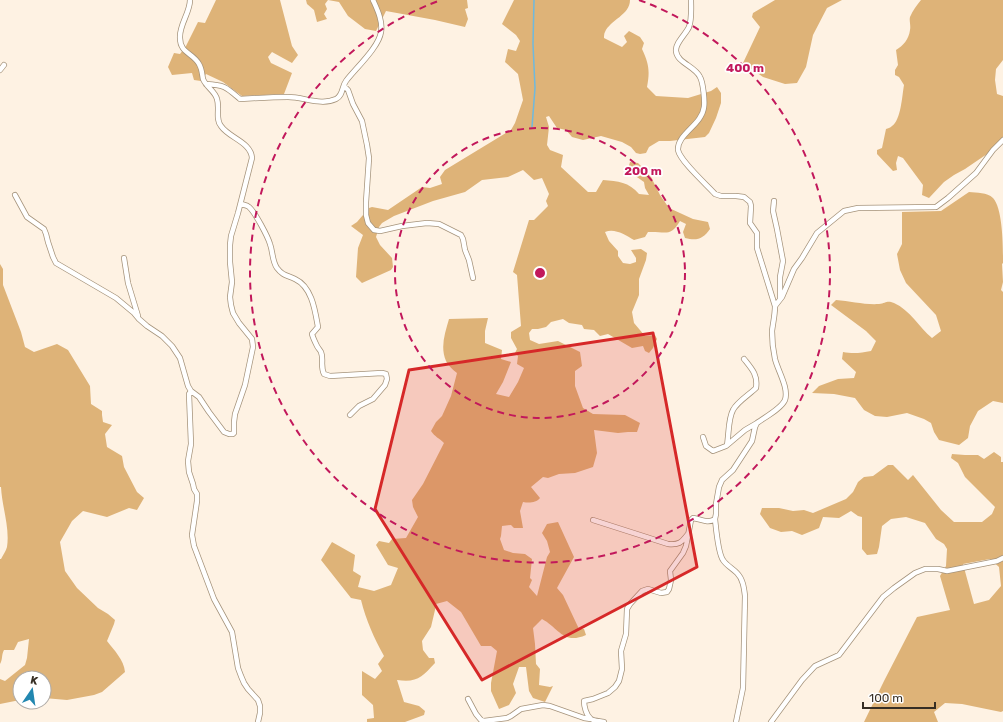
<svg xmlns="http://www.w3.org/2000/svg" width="1003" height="722" font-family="Rubik,sans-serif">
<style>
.forest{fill:#deb378;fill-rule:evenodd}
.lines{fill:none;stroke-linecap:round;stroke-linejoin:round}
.stream{stroke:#6fb9dd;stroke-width:1.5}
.minor-casing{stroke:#a5937b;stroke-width:6}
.minor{stroke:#fff;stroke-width:4.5}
.marked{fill:#d62828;fill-opacity:0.2;stroke:#d62828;stroke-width:3;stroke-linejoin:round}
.ring{fill:none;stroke:#c2185b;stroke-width:2;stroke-dasharray:7 5}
.centre{fill:#c2185b;stroke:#fff;stroke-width:2}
.ring-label{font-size:12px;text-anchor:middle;font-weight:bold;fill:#c2185b;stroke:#fff;stroke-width:3.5;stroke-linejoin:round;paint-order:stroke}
</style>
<rect width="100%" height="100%" fill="#fef2e3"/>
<!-- forest -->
<path class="forest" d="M216 0H280L292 46 298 55 292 63 272 52 268 57 271 63 292 73 284 94 242 96 223 82 206 74 201 81 194 80 192 73 172 75 168 67 174 53 180 54 186 46 198 22 205 23Z
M306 0H467L468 8 465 9 468 19 465 27 435 20 386 11 376 31 365 29 348 16 339 2 328 0 325 4 327 9 324 14 327 19 317 22 314 10 307 4Z
M514 0H630C630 15 610 20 605 32 604 33 604 37 604 38L622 47 627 42 624 36 629 31 640 37 644 43 642 49C649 64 650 71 647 87L656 96 688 98 711 91 717 87 721 93V103L716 118 709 133 705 137 670 141H659L649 147 646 153 640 154 636 153 631 147 622 142 601 136 583 140 572 137 566 130 557 128 549 116 546 117 549 127 547 145 550 150 563 155 561 167 588 192H596L603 180C618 181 629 182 639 194L649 195 645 188 644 182 634 175 628 169 630 162 638 163 642 167 651 177 660 195 669 208 693 219 708 222 710 229C703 239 697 241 685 238L683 232 686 224 680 221C670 238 665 231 648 232L645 237 634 240C625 235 615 228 605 232L609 241 618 251V256L623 263 630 264 636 262V258L631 250 641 249 647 253 646 260 639 279V295L632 312 634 323 645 336 655 335 657 339 653 348 649 353 645 351 643 346 632 348 608 334 600 336 594 330 584 329 582 325 569 323 563 319 551 322 546 327 538 329H532L529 333 530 340 539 344 558 341 580 352 582 366 575 371V386L583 408 593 414 625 415 640 423 637 432H628L618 433 594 430 597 453 593 467 575 473 559 474 548 478 543 477 531 487 540 498C536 503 529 503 523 502L520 511 523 528H514L511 525 502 526 501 536 500 539 504 550 513 553 525 554 532 559 530 578 532 580 529 587 537 596 547 557 550 552 547 541 542 533 547 524 558 522 574 557 557 588 563 595 579 629H584L586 635C563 645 559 628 542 619L533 628 535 644 536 664 540 669 539 685 550 687 553 686 545 702 533 698 529 691 526 667H519L513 684 516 693 509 705 499 709 491 691V683L497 651 491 646H481L461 612 447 601 436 604 435 610 431 627 422 641 423 650 429 658H434L435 663C422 677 417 683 397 680L404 702 419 706 425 711 424 715 405 722H367V719L374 718 373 705 362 695V671L375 679 382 671 378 664 384 656C374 638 366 620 361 600L351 598 321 560 332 542 355 555 353 571 361 576 358 587 374 591 391 585 398 568 388 565 376 545 379 541 389 543 392 539 406 538 418 517 413 507 412 500 423 484 444 443C439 438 435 437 431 431L436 422 442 416 451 396 457 373C453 370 448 365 446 361 440 347 445 333 449 319L488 318 485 331V343L502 350 501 359 511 362 503 382 496 394 509 397 518 382 524 368 517 364 518 356 515 353 517 349 511 338V332L521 326 517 275 513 272 529 220H534L548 206 546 201 549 194 542 178 534 180 523 170 508 177 482 180 465 192 433 201 394 216 382 223 379 227 376 237 380 245 392 258 393 267 391 270 362 283 356 277 358 248 363 235 351 226 357 222 369 208 372 207 388 210 422 187 430 188 442 184 440 177 445 170 511 130 515 123 523 100 518 74 505 62 508 49 516 51 520 41 516 35 502 24Z
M775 0H842L827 8 813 35 806 67 797 83 785 84 763 77 743 63 760 27 752 17 753 13Z
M921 0H1003V60L996 69 995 80 997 94 1003 96V137L987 154 965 169 954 175 944 182 929 198 922 195 923 185 903 158 898 156 896 163 897 170 893 171 877 154V150L882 148 886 129C888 128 890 128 892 126 901 120 902 96 904 85L899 77 895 75V70L898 65 896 50C903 46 909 39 910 30 911 25 909 21 910 17 913 10 917 5 921 0Z
M969 192C977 193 987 192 993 198 1003 209 1003 247 1003 263L1002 264 1003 282 1001 290 1003 292V403L993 401 978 411 970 426 968 438 959 445 939 440 934 432 931 423 924 419 907 413 887 417 875 416 864 410 855 398 834 394 812 393 819 386 838 379 854 378 856 372 842 359 843 352C853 354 861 353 871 351L876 341 866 331 831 305 836 300C850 301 865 305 879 304 886 303 887 300 894 303 910 310 919 327 932 338L941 331 936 315 906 283 900 270 897 254 902 244V212L941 211Z
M0 264 3 269V285L21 332 25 347 34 352 57 344 68 350 90 386 91 404 102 411V415L103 422 112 425 105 434 107 447 122 456 124 467 137 492 144 498 137 510 129 508 107 517 83 511 72 521 60 542 65 571 77 588 98 608 108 614 115 620 114 624 107 641C114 650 124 660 125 672L102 692 94 695 67 700 44 698V678H20V700L0 704V679L5 681 25 665 27 658 29 639 18 642 14 650H4C1 656 3 659 0 664V559H1C3 555 6 551 7 547 10 528 2 507 1 487H0Z
M994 452 1001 457V462H1003V711L1001 712 962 704 945 703 934 712 938 722H864L884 681 917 617 950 610 940 576 946 566 947 549 944 544 936 539 925 523 906 517 891 519 882 526 879 547 877 554 867 555 862 549V517L858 516 851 511 839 518 823 517 819 528 802 535 792 531 781 532 770 528 760 514 762 508H779L793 511 804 510 813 513 846 499 853 492 858 482 864 477 873 476 888 465H893L908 480 913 475 941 510 954 522H982L992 514 995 507 965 477 958 463 951 458 952 454 965 455H978L984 459ZM990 559 999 567 1001 586 989 600 974 604 963 564Z"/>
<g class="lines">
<!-- stream -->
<path class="stream" d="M532 127 535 88 533 44 534 0"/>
<!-- minor casing -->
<g class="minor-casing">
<path id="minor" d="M0 70 4 65
M206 84C225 85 226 87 240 99 256 98 272 97 288 97 304 97 321 106 336 99 343 96 342 86 346 81 356 68 379 47 381 32 383 21 377 9 373 0
M344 86 348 90 353 104 362 121 367 145 369 158 366 202V215L368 223 374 230 380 231 402 226 427 223 439 224 461 235 463 239 465 250 469 260 473 278
M15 195 27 217 44 229 46 234 48 242 53 257 56 263 116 298 134 313 139 319 147 326 162 336 172 346 180 358 188 386 191 391 199 397 209 412 224 432 229 434H233L234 433V422L235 414 245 385 253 347 252 339 239 323 233 313 231 305 230 297 232 282 230 262V245L231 236 238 213 252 158C251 142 229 138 221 126 215 119 220 108 217 99 215 91 206 87 203 79 202 74 202 69 199 64 193 53 180 53 180 38 179 25 190 13 190 0
M774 201 773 211 777 229 783 261 780 277V298
M241 204C244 205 247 205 249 207 255 212 268 237 270 244 273 252 272 261 277 268 283 276 287 275 295 279 312 287 315 310 318 327L312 334C313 338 315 342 317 346 318 348 320 350 321 352 324 359 320 366 324 374L330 376 382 373 386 374 387 379 385 385 373 399 359 406 350 415
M124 258 128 283 138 316
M775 306 782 297 794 269 802 258 817 233 844 211 858 208 936 207 948 198 976 173 993 150 1003 140
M191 391 189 394 191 444 188 461 189 472 193 484 194 489 197 494V501L192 535 194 546 214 599 232 632 238 668 241 676 244 683 248 689 258 700 260 706V713L258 722
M703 437 706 446 713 451 726 446 745 430 757 423
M727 445C729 434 728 419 733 410 737 402 750 394 756 388 758 375 752 369 744 359
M715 519C716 528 718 553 723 560 726 565 732 568 737 573 743 579 744 588 745 596L743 688 736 722
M593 520 668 544C679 545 681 543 688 534
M468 699 476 714 481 720 484 721 507 718 511 716 521 709 543 705 550 706 584 718 591 719
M604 722C600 721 594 721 591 719 586 715 584 706 584 701L593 699 608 693 615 687 619 681 622 669 621 651 626 634 627 609 630 604 642 591 648 589 661 593 667 592 669 589 671 580 670 571 683 553 686 546 691 520 693 518C700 519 708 524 715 519L716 514V504L719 487 722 480 733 470 752 441 755 427 757 423C765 417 781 409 785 400 789 388 778 371 775 359 773 350 772 340 772 331 773 323 775 315 775 306L757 248V233L750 223 751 206 750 202 744 197 736 196H721L715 194C707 185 680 161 678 150 677 134 702 125 704 107 705 101 703 82 700 77 695 66 677 63 676 51 675 43 686 34 689 27 692 19 691 8 691 0
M771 722 802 680 815 666 839 655 883 597 894 588 915 573 925 569H938L947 571 997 561 1003 558"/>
</g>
<!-- minor -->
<use href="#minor" class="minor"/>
</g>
<!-- marked area -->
<path class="marked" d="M653 333 697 567 482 680 375 509 409 370Z"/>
<!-- distance rings -->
<g class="ring">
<circle cx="540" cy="273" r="145"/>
<path d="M639 0A290 290 0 1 1 441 0"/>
</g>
<circle cx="540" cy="273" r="6" class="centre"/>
<g class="ring-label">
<text x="745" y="72">400 m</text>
<text x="643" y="175">200 m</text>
</g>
<!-- north arrow -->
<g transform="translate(32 690) rotate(13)"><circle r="19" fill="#ffffff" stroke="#afaba7"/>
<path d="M0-3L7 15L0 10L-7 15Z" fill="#2287b0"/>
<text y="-6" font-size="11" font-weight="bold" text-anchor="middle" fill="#362e24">K</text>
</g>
<!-- scale -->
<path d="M863 702v6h72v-6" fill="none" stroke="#362e24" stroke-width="2"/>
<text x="869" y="702" font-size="12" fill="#362e24" stroke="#ffffff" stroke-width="3" paint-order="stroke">100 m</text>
</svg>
